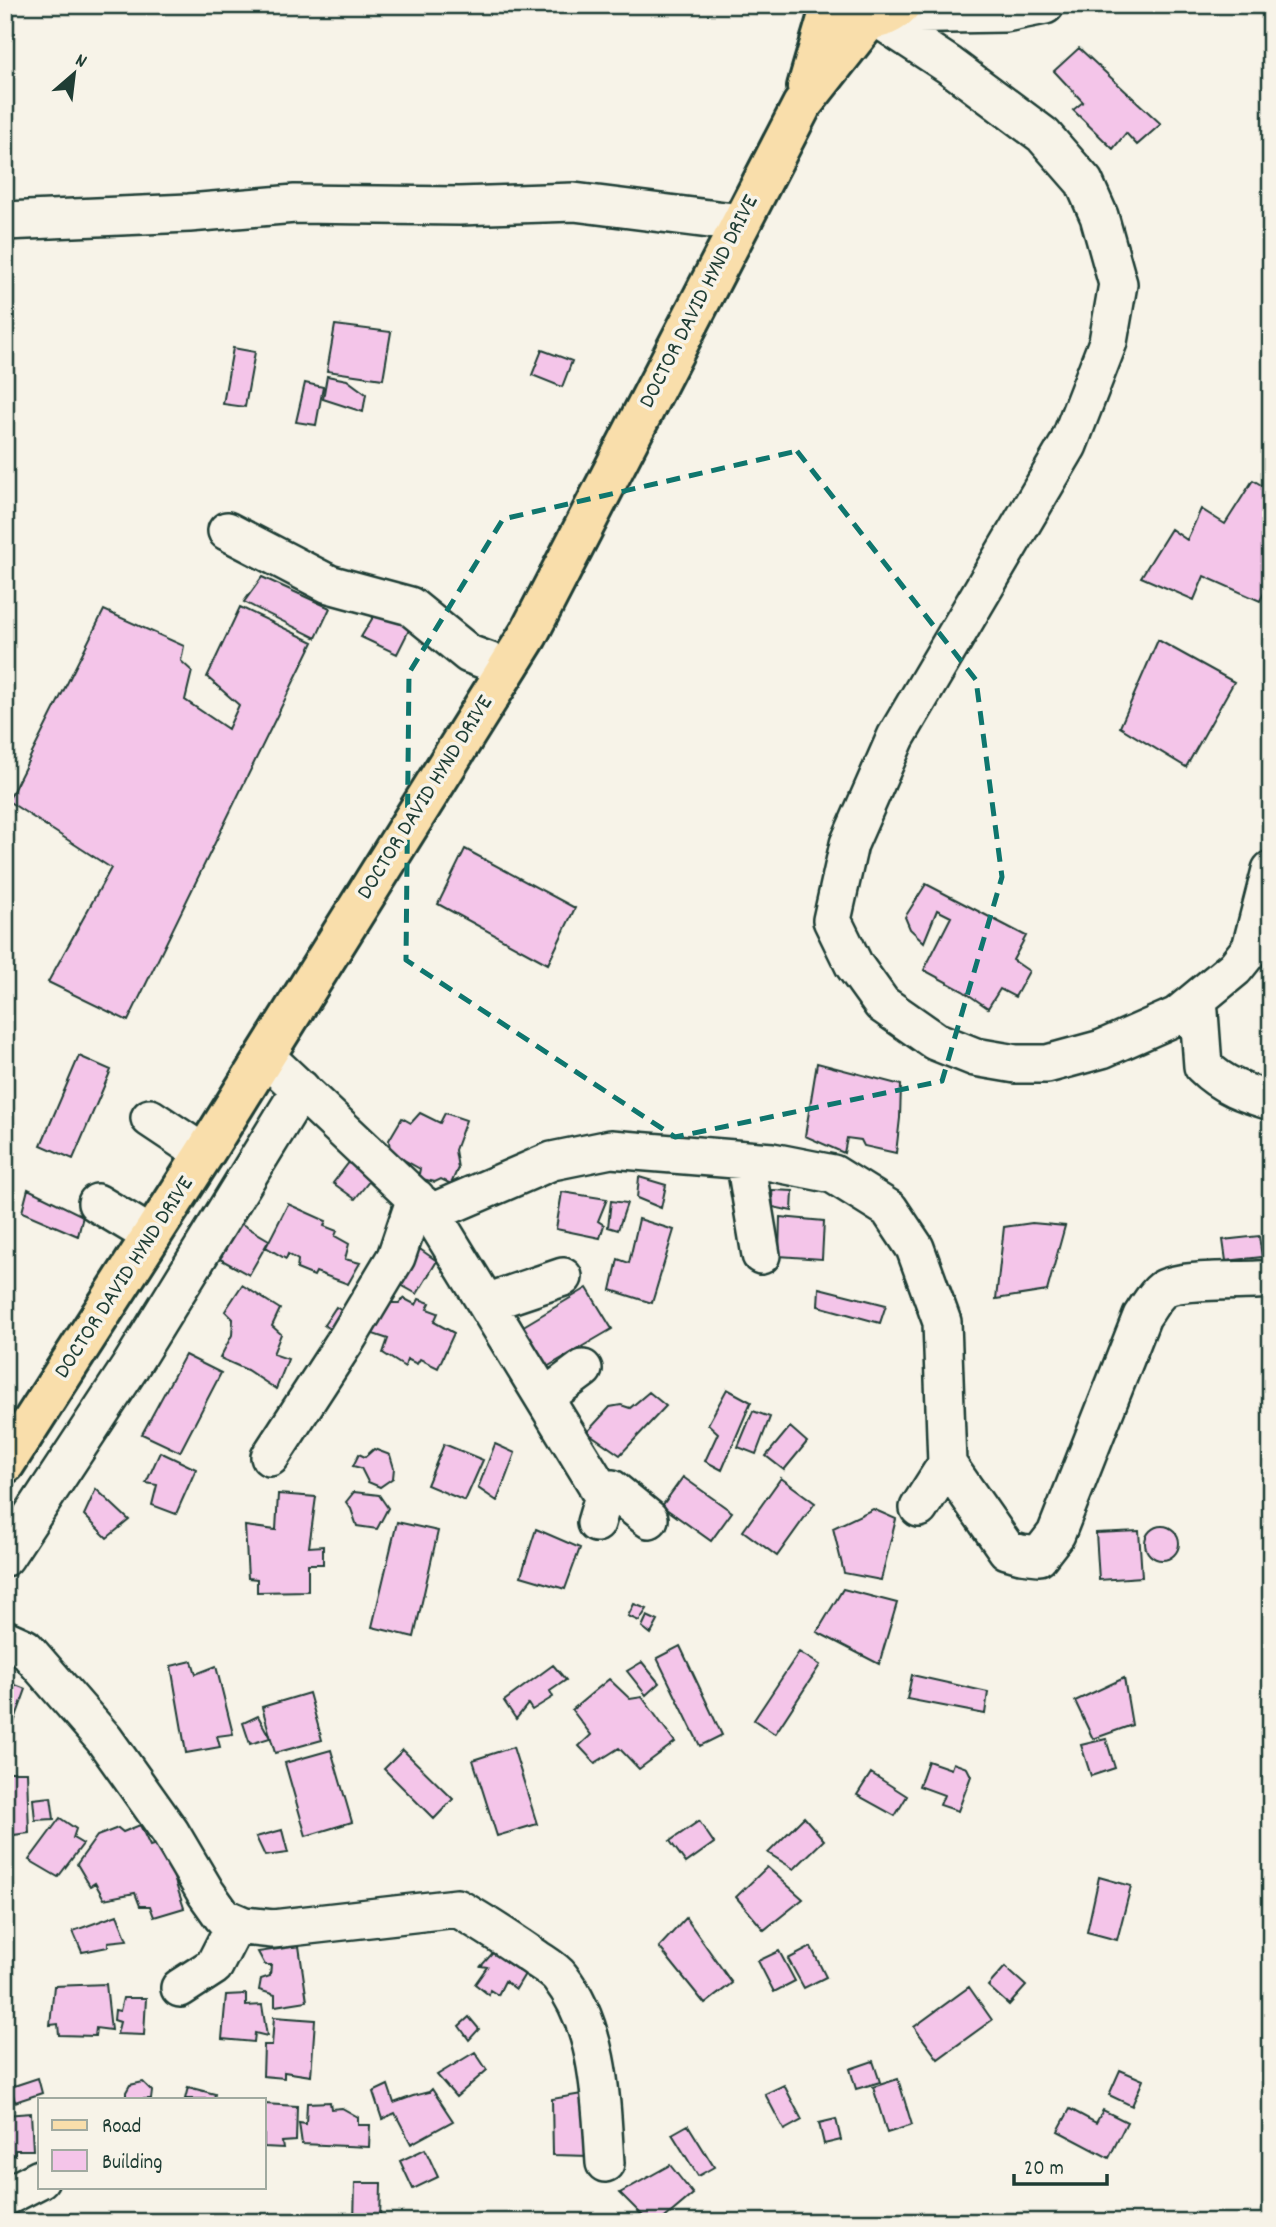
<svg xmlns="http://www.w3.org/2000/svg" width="1276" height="2227" font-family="Dekko,sans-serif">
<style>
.building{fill:#f4c5e9;stroke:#1f3d34;stroke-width:2}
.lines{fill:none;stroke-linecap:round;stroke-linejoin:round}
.minor-casing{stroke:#1f3d34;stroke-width:42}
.major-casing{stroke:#1f3d34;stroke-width:44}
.minor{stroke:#f7f3e8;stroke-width:37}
.major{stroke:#f9deab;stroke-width:38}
.marked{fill:none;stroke:#0f766e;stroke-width:5;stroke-dasharray:14 9;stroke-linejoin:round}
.labels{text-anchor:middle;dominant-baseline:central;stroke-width:7;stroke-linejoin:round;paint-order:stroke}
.street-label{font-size:23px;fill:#1f3d34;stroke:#f7f3e8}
</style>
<rect width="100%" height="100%" fill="#f7f3e8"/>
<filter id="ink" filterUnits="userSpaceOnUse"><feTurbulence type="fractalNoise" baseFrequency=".0143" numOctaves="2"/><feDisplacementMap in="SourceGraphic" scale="14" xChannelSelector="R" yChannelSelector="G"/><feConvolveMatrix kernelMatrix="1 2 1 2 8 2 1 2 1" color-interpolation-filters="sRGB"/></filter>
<g filter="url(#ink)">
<!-- building -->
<path class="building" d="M1079 48 1161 124 1137 145 1126 133 1113 149 1073 110 1083 102 1054 71Z
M335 325 391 332 383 379 327 371Z
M233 348 255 352 245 407 223 404Z
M542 350 572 361 562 387 532 375Z
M327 376 347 380 366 394 363 412 323 399Z
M305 383 323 387 316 425 296 422Z
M1253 480 1271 491V579L1260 601 1204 576 1194 600 1141 577 1171 529 1187 540 1201 509 1225 524Z
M262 577 330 608 316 638 244 602Z
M240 607 313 642 128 1021 48 982 111 868 8 801 104 610 184 646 181 661 192 671 185 700 228 729 239 705 207 677Z
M378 609 412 624 397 654 361 637Z
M1158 640 1234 682 1186 767 1120 727Z
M465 849 575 908 548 964 438 904Z
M926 884 1026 936 1013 960 1029 971 1015 997 1000 989 988 1008 963 991 924 970 951 917 937 910 924 942 910 929 905 917Z
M79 1056 111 1070 73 1159 41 1145Z
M817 1063 901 1085 900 1118 896 1153 864 1146 861 1140 847 1138 844 1153 805 1136Z
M420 1113 440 1123 445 1113 466 1120 455 1150 458 1168 451 1184 441 1179 435 1182 418 1178 420 1169 390 1152 389 1140 402 1118 411 1123Z
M350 1161 374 1175 355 1199 333 1183Z
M639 1177 666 1185 661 1208 637 1198Z
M28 1189 83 1216 78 1236 22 1212Z
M772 1190 793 1191 792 1211 773 1207Z
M562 1192 607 1199 598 1221 604 1225 600 1238 556 1229Z
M611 1201 627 1203 618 1230 608 1227Z
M288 1204 326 1221 324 1226 337 1231 335 1236 349 1244 345 1259 360 1263 348 1284 316 1272 314 1276 297 1269 298 1260 288 1254 286 1259 266 1247Z
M780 1217 824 1221 822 1259 779 1256Z
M639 1219 674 1230 652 1303 611 1290 618 1259 629 1263Z
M240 1223 269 1240 249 1275 220 1259Z
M1032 1223 1065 1226 1047 1291 996 1299 1004 1227Z
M1259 1236 1262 1257 1226 1261 1223 1240Z
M414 1245 437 1261 417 1294 394 1281Z
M242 1285 280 1309 272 1326 281 1334 273 1354 288 1359 276 1389 247 1370 220 1358 232 1335 233 1319 225 1311Z
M587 1288 612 1329 540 1371 515 1331Z
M819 1288 886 1305 880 1323 818 1306Z
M403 1298 416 1305 419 1299 430 1303 427 1309 438 1313 434 1322 454 1333 438 1368 420 1359 417 1364 407 1359 405 1367 383 1353 388 1339 373 1334 388 1303H399Z
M336 1307 348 1315 337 1335 324 1325Z
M185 1355 221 1373 180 1452 142 1434Z
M727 1389 751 1402 722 1470 705 1461 718 1433 708 1424Z
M649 1392 666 1406 620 1455 587 1432 610 1407 621 1405 630 1408Z
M753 1411 770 1417 756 1454 738 1447Z
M790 1427 807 1442 784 1470 766 1456Z
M444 1444 483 1460 465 1501 427 1485Z
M495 1444 515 1453 497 1501 478 1488Z
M374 1449 390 1455 394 1468 393 1478 380 1487 368 1482 361 1468 353 1466 359 1454 365 1457Z
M160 1452 196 1469 176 1514 152 1505 157 1485 146 1483Z
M683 1477 732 1512 711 1541 662 1506Z
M781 1478 815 1503 777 1556 743 1531Z
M96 1489 129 1520 107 1538 84 1515Z
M354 1492 379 1495 388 1508 377 1529 357 1526 351 1509 346 1502Z
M278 1494 316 1497 309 1547 323 1546V1564H308V1591L257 1592V1579L248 1578 245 1526 276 1530Z
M873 1509 896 1519 881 1580 844 1573 833 1528Z
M397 1522 438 1531 414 1637 372 1627Z
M1145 1543a17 17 0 1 1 34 0a17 17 0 1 1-34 0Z
M536 1529 580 1548 565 1589 521 1576Z
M1139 1531 1142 1577 1099 1580 1096 1533Z
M843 1589 897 1603 879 1664 817 1632Z
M634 1604 647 1609 639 1621 628 1616Z
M647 1616 658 1621 651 1634 642 1627Z
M680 1646 722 1735 700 1746 657 1658Z
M799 1652 820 1665 775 1734 754 1720Z
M192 1661 196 1674 216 1666 233 1734 217 1736 220 1747 186 1753 171 1666Z
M642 1662 659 1683 646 1695 627 1671Z
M553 1665 566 1680 550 1691 553 1697 532 1710 528 1704 516 1719 504 1701Z
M912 1675 988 1692 985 1714 907 1699Z
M1124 1678 1132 1725 1093 1739 1075 1701Z
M609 1679 630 1699 642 1697 675 1742 639 1769 619 1748 595 1763 579 1746 591 1735 572 1710Z
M5 1681 26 1689 12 1728 5 1726Z
M309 1693 322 1740 275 1753 262 1707Z
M258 1716 270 1738 250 1744 243 1723Z
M1106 1739 1115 1768 1091 1776 1081 1745Z
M513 1747 537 1824 497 1836 473 1760Z
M331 1750 352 1822 306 1836 285 1763Z
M403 1750 453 1799 434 1819 384 1769Z
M928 1761 951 1769 953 1763 967 1768 971 1776 958 1811 940 1805 944 1795 919 1786Z
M5 1762H9L8 1772H27L29 1833 5 1836Z
M871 1773 907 1796 895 1816 857 1795Z
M51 1797 54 1819 35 1820 33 1799Z
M804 1817 824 1840 794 1869 768 1853Z
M60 1818 76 1829 73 1838 83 1844 58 1877 29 1860Z
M699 1821 714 1843 686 1863 670 1841Z
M140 1825 150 1846 162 1842 184 1908 154 1917 150 1906H140L135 1893 104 1899 95 1883 90 1886 77 1864 97 1836 118 1828 123 1832Z
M282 1830 288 1853 265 1856 256 1837Z
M767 1867 803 1899 764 1930 736 1897Z
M1099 1877 1131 1886 1117 1940 1087 1932Z
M117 1915 127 1940 108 1942V1947L82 1952 73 1931Z
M686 1918 732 1983 705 2004 659 1947Z
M299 1946 307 2001 275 2006V1995L259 1990 261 1979 270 1976 271 1965H265L258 1952Z
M499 1946 528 1969 516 1989 505 1981 498 1995 490 1990 489 1995 475 1984 487 1967 481 1966Z
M811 1947 826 1977 804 1988 788 1959Z
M779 1951 795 1981 774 1992 758 1961Z
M1005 1967 1026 1986 1009 2005 988 1986Z
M106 1984 111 2030 96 2028 95 2036 59 2035 58 2024 50 2025 54 1986Z
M969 1987 992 2020 938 2059 914 2027Z
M246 1994V2006L262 2005 267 2036 255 2033 254 2042 222 2039 226 1995Z
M123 1998H146L144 2035 117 2034 120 2022 114 2020 115 2010 120 2011Z
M274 2017 315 2020 311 2076 284 2072V2078L263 2076 264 2045H272Z
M469 2017 479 2029 469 2040 459 2026Z
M475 2052 487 2070 456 2097 437 2075Z
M873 2061 880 2082 856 2089 850 2069Z
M1120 2070 1143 2080 1132 2106 1109 2095Z
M38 2078 42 2093 15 2102 11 2087Z
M898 2079 912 2125 887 2133 873 2087Z
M143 2082 152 2091 151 2099H126V2092L130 2085Z
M388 2085 394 2103 413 2096 429 2092 432 2089 453 2121 411 2144 395 2113 382 2119 373 2092Z
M784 2085 802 2120 784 2130 765 2094Z
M188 2087 215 2094 214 2099H185Z
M588 2093 590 2156 553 2155 552 2099Z
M330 2102 331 2109 342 2108 358 2117V2125H370L369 2147 302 2144 299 2123 306 2124 307 2103Z
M264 2104 297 2106 296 2141 282 2142 283 2148 264 2147Z
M1070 2109 1096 2123 1103 2110 1127 2122 1109 2158 1058 2131Z
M31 2113 33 2150H15V2155L6 2157 9 2164 5 2165V2115Z
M836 2119 841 2140 824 2144 819 2123Z
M688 2125 714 2167 698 2176 672 2134Z
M425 2149 438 2177 413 2189 400 2161Z
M670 2165 693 2194 660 2222H649L620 2193Z
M355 2183H381L380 2222H354Z"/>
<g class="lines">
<!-- minor casing -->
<g class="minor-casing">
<path id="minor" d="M889 15 1005 13 1045 5
M879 19 949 65 1043 135 1084 182 1099 216 1118 284 1108 342 1068 445 896 737 849 844 832 920 854 965 882 1004 935 1041 975 1057 1016 1064H1047L1102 1049 1177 1016 1235 968 1251 948 1271 870
M5 221 189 213 295 204 459 206 574 202 741 223
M227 531 329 584 410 606 469 654 507 668
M1198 999 1203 1066C1223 1086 1245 1093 1271 1101
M265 1056 431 1213 604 1496 596 1523
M150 1118 204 1154
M745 1160 761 1255
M97 1203 152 1236
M431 1213 552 1161 611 1149 772 1162 833 1174 889 1209 915 1248 942 1322 947 1464 919 1508
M486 1303 563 1277
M544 1398 583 1369
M270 1457 348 1337 396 1257 416 1198
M947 1464 1007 1550 1021 1554 1039 1556 1056 1534 1142 1316C1148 1308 1154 1296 1162 1290 1177 1278 1248 1282 1271 1279
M598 1488 612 1489 649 1519
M5 1557 130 1367 301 1089
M5 1639 25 1648 104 1739 170 1832 206 1893 223 1917 244 1926 273 1929 457 1908C484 1923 509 1940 534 1957 542 1963 554 1969 560 1977 600 2028 601 2101 605 2163
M180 1988 214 1966 236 1923
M5 2197 40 2179"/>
</g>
<!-- major casing -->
<g class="major-casing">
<path id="major" d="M846 13C865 24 886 21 901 5
M807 87 831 5
M5 1464 204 1154 528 635 802 105 869 20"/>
</g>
<!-- minor -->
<use href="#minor" class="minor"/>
<!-- major -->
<use href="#major" class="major"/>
</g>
</g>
<!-- marked area -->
<path class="marked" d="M797 451 976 680 1002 877 942 1081 675 1137 406 960 409 673 503 519Z"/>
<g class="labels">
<!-- street labels -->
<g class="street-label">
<text transform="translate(700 302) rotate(-63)">DOCTOR DAVID HYND DRIVE</text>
<text transform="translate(426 798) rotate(-58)">DOCTOR DAVID HYND DRIVE</text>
<text transform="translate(125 1278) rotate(-57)">DOCTOR DAVID HYND DRIVE</text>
</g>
</g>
<!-- margin -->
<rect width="1276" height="2227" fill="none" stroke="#f7f3e8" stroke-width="28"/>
<rect x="14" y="14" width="1248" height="2199" fill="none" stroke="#1f3d34" stroke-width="2.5" filter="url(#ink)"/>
<!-- legend -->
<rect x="38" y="2098" width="228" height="91" fill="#f7f3e8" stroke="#a1aaa0" stroke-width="2"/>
<rect x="52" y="2120" width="35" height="10" fill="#f9deab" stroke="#a1aaa0" stroke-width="2"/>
<text x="102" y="2132" font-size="21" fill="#1f3d34">Road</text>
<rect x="52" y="2150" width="35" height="21" fill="#f4c5e9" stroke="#a1aaa0" stroke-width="2"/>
<text x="102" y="2168" font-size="21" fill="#1f3d34">Building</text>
<!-- north arrow -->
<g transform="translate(74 74) rotate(28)" stroke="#f7f3e8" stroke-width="5" paint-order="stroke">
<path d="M0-5L12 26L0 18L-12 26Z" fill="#1f3d34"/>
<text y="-10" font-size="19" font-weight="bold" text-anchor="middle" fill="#1f3d34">N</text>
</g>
<!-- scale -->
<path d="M1014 2174v10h93v-10" fill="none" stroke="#1f3d34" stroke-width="3.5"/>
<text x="1024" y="2174" font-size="21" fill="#1f3d34" stroke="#f7f3e8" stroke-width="5" paint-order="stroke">20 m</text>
</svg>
